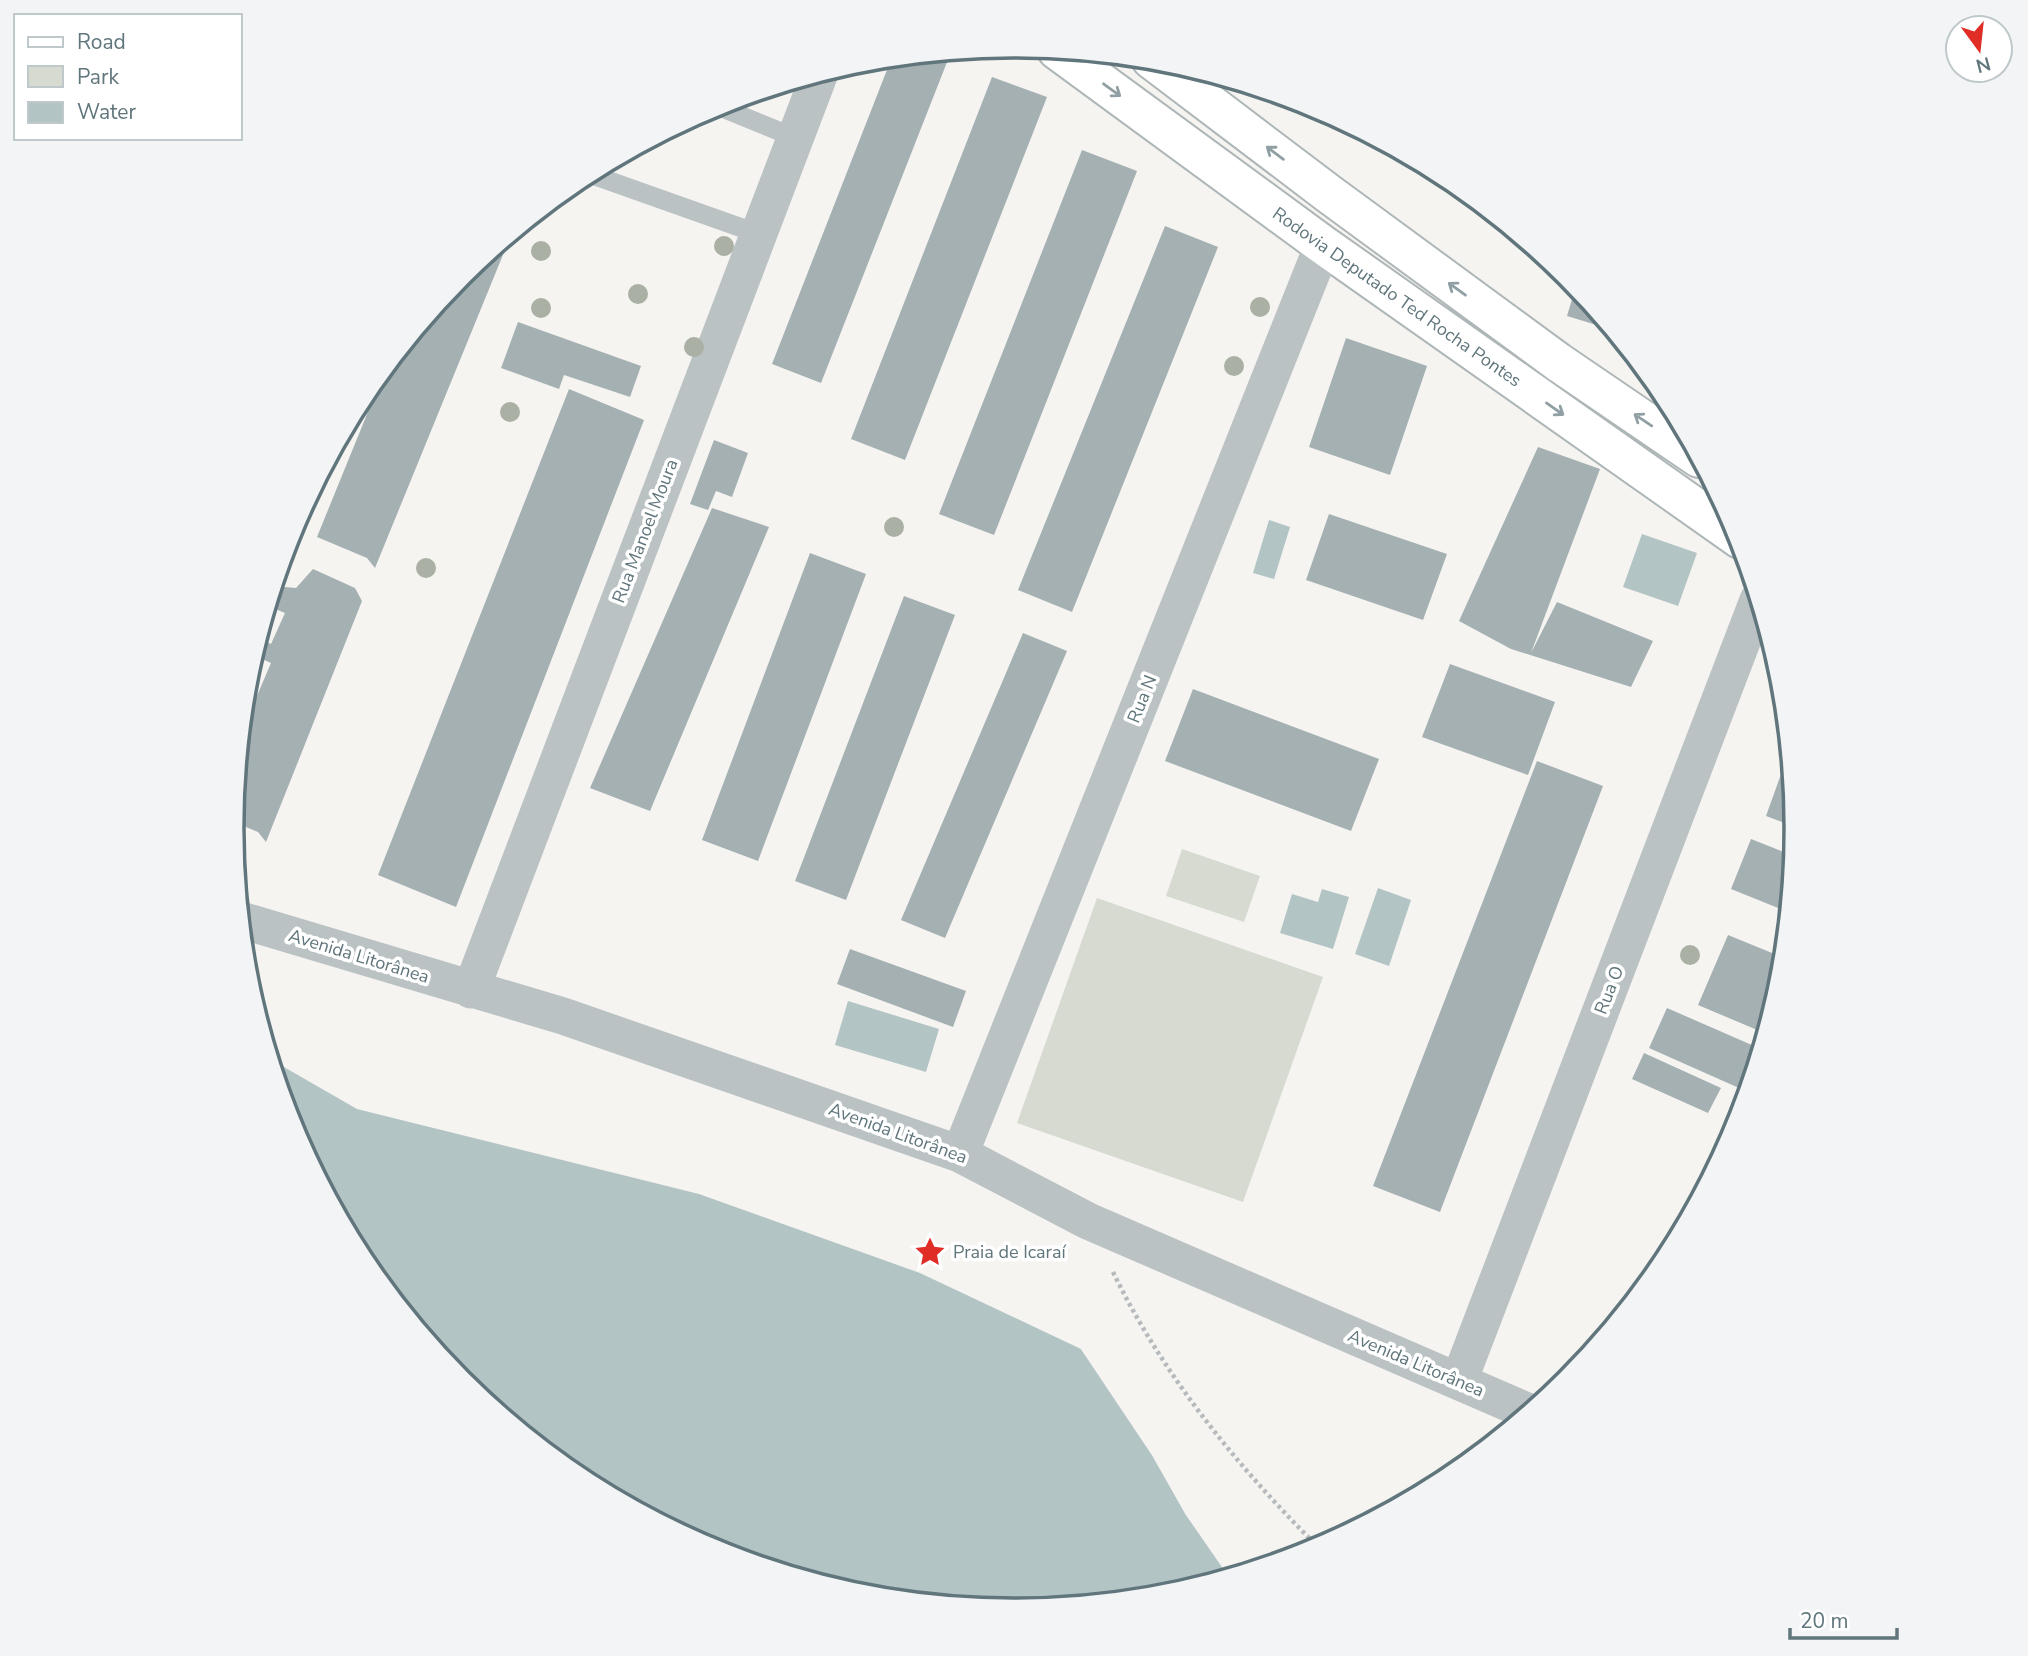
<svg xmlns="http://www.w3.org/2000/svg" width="2028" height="1656" font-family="'Nunito Sans',sans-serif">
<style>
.green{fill:#d6dad1}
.water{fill:#b3c4c5}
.pier{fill:#f5f4f1}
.building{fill:#a5b0b3}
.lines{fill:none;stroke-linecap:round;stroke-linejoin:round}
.secondary-casing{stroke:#aeb6b8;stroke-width:42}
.path{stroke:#b6babc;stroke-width:4.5;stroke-dasharray:3.5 3.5;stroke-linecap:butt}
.service{stroke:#bbc2c4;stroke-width:19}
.minor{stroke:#bbc2c4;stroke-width:37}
.secondary{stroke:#fff;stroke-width:38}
.tree{fill:#aab0a3}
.oneway{stroke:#909fa3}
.labels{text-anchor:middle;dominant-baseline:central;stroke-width:7;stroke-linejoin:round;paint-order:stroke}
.street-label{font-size:18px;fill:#60767c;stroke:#fff}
.poi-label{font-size:18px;fill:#60767c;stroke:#fff;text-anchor:start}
.rim{fill:none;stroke:#60767c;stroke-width:3.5}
</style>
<rect width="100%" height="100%" fill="#f5f4f1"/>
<!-- green -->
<path class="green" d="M1182 849 1260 876 1244 922 1166 896Z
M1097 898 1323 977 1243 1202 1017 1123Z"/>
<!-- water -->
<path class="water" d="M1269 520 1290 527 1274 579 1253 573Z
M1642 534 1697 553 1678 606 1623 587Z
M1378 888 1411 900 1389 966 1355 954Z
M1322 889 1349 897 1333 949 1280 933 1292 894 1318 902Z
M848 1001 939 1029 926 1072 835 1045Z
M270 1059 357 1109 699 1194 920 1273 1081 1349 1152 1455 1186 1515 1230 1576 1166 1596 1014 1610 861 1595 714 1551 579 1478 460 1381 363 1262 291 1127Z"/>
<!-- pier -->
<path class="pier" d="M1081 1349 1086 1351 1155 1453 1189 1513 1233 1575 1230 1576 1226 1573 1186 1515 1152 1455Z"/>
<!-- building -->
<path class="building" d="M951 52 821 383 772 364 892 57Z
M992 77 1047 97 905 460 851 439Z
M1082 150 1137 171 994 535 939 514Z
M1165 226 1218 247 1072 612 1018 590Z
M500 242 507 245 375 568 367 558 317 537 387 365 461 274Z
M1576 286 1586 297 1613 330 1567 316Z
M518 322 641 366 630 397 564 375 559 389 501 368Z
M1346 338 1427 366 1390 475 1309 447Z
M569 389 644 420 456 907 378 875Z
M714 440 748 453 732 497 716 491 708 510 690 504Z
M1538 447 1600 469 1531 653 1557 602 1653 641 1631 687 1511 649 1459 621Z
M712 508 769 527 650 811 590 788Z
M1329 514 1447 554 1423 620 1306 580Z
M810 553 866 574 758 861 702 840Z
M313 569 355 588 362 601 266 842 258 832 232 821 245 694 256 698 271 663 253 655 258 638 271 644 285 613 268 606 274 586 296 588Z
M904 596 955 615 846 900 795 881Z
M1023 633 1067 651 945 938 901 920Z
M1450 664 1555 702 1528 775 1422 737Z
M1193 689 1379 759 1351 831 1165 761Z
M1537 761 1603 786 1440 1212 1373 1186Z
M1784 766 1791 768 1796 827 1766 816Z
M1751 839 1794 856 1788 912 1731 889Z
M1728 935 1784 958 1781 981 1762 1032 1698 1005Z
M850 949 966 991 953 1027 837 984Z
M1667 1008 1761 1049 1748 1092 1649 1048Z
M1644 1053 1721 1088 1708 1113 1632 1079Z"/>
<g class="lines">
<!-- secondary casing -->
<g class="secondary-casing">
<path id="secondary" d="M1057 50 1323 245 1740 539
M1151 59 1329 194 1558 362 1699 458"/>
</g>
<!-- path -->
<path class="path" d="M1113 1272C1164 1377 1237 1466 1319 1548"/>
<!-- service -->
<path class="service" d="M715 105 796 138
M587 173 759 234"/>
<!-- minor -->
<path class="minor" d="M241 920 563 1016 960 1154 1088 1221 1529 1412
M471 990 820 73
M960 1154 1323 245
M1459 1381 1758 600"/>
<!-- secondary -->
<use href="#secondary" class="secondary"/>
</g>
<!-- trees -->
<g class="tree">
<circle cx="724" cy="246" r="10"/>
<circle cx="541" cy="251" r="10"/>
<circle cx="638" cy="294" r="10"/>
<circle cx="1260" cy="307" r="10"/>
<circle cx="541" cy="308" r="10"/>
<circle cx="694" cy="347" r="10"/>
<circle cx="1234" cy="366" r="10"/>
<circle cx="510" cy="412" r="10"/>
<circle cx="894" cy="527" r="10"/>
<circle cx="426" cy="568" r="10"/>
<circle cx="1690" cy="955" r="10"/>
</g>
<!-- one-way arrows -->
<defs><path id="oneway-shaft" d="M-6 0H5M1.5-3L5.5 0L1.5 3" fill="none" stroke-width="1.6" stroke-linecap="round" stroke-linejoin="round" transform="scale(1.75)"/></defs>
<g class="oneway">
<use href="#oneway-shaft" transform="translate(1112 90) rotate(36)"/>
<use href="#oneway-shaft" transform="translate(1275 153) rotate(-143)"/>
<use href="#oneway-shaft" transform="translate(1457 289) rotate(-144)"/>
<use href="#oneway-shaft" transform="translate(1555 409) rotate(35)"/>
<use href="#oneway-shaft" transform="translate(1643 420) rotate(-146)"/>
</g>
<!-- icons -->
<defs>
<g id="sight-bare" transform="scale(2.415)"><path d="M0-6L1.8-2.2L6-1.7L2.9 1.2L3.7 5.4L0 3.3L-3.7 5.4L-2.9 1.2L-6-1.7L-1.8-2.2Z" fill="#e02e26" stroke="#fff" stroke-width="2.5" paint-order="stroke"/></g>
</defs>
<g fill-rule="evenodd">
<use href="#sight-bare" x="930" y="1252"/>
</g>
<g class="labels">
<!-- street labels -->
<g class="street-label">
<text transform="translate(1397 297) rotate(35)">Rodovia Deputado Ted Rocha Pontes</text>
<text transform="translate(645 531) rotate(-69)">Rua Manoel Moura</text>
<text transform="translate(1142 699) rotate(-68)">Rua N</text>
<text transform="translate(359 956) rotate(17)">Avenida Litorânea</text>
<text transform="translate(1609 990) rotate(-69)">Rua O</text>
<text transform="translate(898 1133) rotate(20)">Avenida Litorânea</text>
<text transform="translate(1416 1363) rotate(23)">Avenida Litorânea</text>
</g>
<!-- poi labels -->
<g class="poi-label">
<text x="953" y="1252">Praia de Icaraí</text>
</g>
</g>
<!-- crop -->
<path d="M0 0H2028V1656H0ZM244 828a770 770 0 1 1 1540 0a770 770 0 1 1-1540 0Z" fill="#f2f4f5" fill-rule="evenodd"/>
<path class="rim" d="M244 828a770 770 0 1 1 1540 0a770 770 0 1 1-1540 0Z"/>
<!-- legend -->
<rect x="14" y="14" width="228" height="126" fill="#ffffff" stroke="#bfc8cb" stroke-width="2"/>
<rect x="28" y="37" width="35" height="10" fill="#ffffff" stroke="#bfc8cb" stroke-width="2"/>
<text x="77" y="49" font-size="21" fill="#60767c">Road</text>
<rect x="28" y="66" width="35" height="21" fill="#d6dad1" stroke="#bfc8cb" stroke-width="2"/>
<text x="77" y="84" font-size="21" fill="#60767c">Park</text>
<rect x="28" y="102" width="35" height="21" fill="#b3c4c5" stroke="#bfc8cb" stroke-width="2"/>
<text x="77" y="119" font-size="21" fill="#60767c">Water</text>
<!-- north arrow -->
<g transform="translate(1979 49) rotate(165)"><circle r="33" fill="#ffffff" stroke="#bfc8cb" stroke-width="2"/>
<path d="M0-5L12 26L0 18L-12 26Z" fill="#e02e26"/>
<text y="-10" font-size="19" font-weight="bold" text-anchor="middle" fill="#60767c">N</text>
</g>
<!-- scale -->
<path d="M1790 1628v10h107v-10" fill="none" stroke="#60767c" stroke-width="3.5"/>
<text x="1800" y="1628" font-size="21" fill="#60767c" stroke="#ffffff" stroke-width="5" paint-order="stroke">20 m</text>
</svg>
